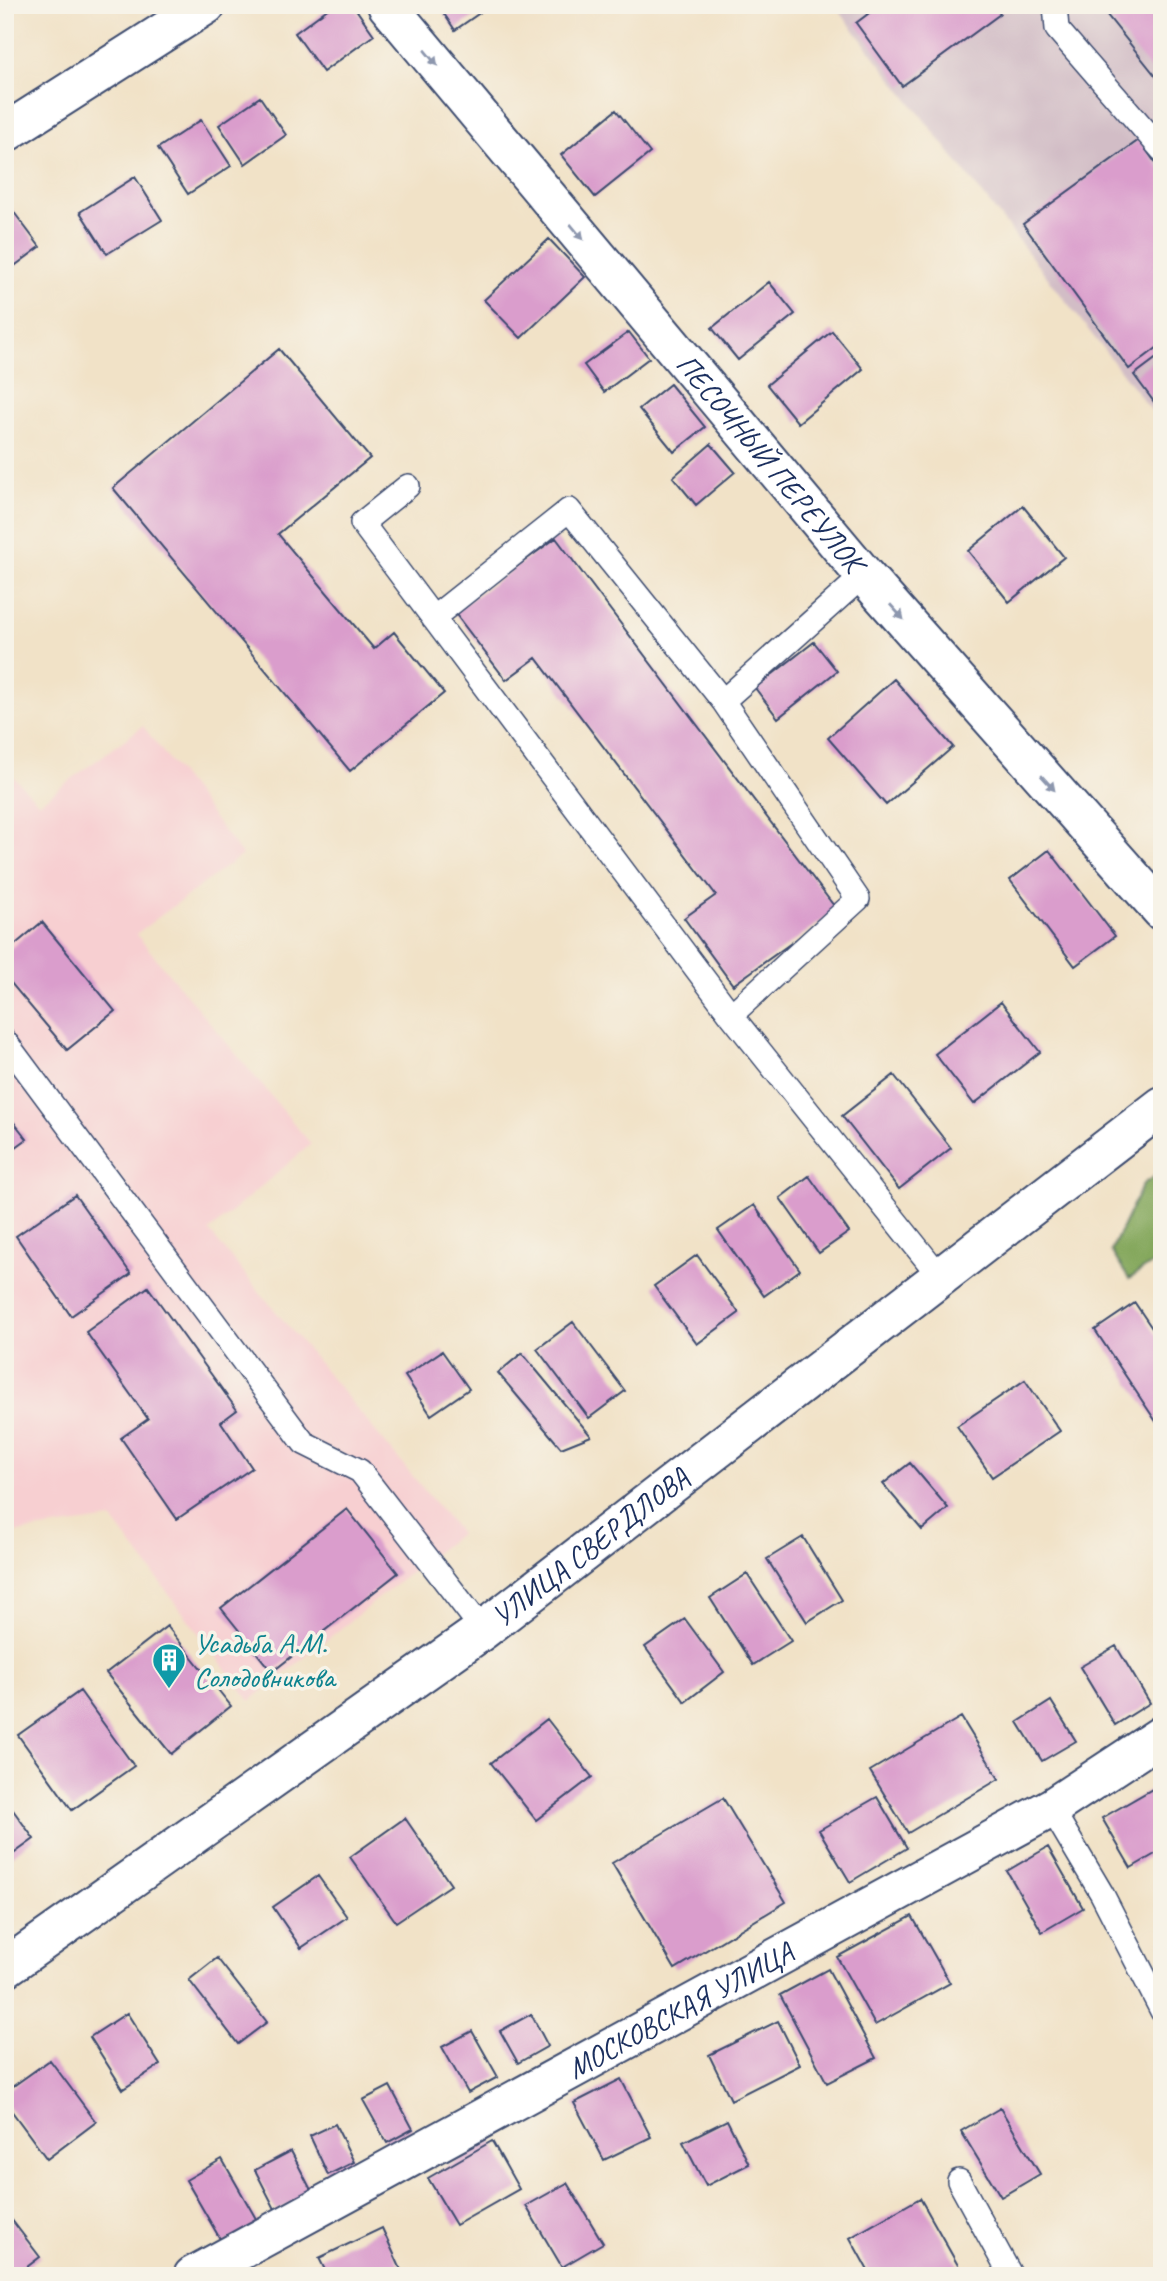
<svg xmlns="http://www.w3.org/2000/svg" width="1167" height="2281" font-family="Caveat,sans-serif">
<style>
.built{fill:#f7cfd1}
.industrial{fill:#d2bdc6}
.forest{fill:#85a85d;stroke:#506c5e;stroke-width:2}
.building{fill:#da9dcc}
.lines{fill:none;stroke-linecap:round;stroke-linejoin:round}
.service-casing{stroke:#3b4a6e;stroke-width:26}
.minor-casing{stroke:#3b4a6e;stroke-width:42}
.service{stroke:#fff;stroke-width:23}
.minor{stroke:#fff;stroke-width:38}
.oneway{fill:#8d97ae}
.labels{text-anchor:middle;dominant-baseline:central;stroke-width:7;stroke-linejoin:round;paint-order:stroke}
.street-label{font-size:30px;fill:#1b2f5e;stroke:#f7f3e8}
.culture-label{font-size:30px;fill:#0d838f;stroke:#f7f3e8;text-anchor:start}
</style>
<rect width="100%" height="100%" fill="#f7f3e8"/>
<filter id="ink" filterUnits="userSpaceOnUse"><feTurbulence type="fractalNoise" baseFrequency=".0143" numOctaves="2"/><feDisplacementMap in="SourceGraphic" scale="14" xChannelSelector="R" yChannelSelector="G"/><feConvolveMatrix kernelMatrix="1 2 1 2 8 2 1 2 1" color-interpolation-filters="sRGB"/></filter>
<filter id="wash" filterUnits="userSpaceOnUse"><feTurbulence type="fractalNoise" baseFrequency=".00686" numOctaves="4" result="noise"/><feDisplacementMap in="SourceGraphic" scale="28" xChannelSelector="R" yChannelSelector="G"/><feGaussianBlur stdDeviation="1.57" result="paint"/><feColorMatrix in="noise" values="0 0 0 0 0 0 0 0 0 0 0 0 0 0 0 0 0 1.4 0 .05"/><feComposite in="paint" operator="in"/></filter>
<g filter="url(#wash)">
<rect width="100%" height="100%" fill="#f1e2c7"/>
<!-- built -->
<path class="built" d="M143 726 242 855 136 934 311 1144 209 1231 460 1533 250 1701 112 1519 5 1534V768L39 803Z"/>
<!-- industrial -->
<path class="industrial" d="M849 5H1162V424L840 12Z"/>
<!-- forest -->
<path class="forest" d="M1162 1172V1257L1129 1279 1111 1251 1143 1184Z"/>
<g id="blocks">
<!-- building -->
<path class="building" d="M333 5H353L374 35 323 72 295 33Z
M438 5H491L455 30Z
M880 5H993L1000 14 902 86 856 23Z
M1099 5H1162V84Z
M260 97 286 135 245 164 219 125Z
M616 110 650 153 595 197 561 155Z
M201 120 231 166 188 194 158 148Z
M1139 140 1162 172V344L1129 369 1023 224Z
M135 177 162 220 107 254 80 212Z
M10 207 40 247 5 273V210Z
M549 239 585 277 521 338 484 300Z
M769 282 795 314 738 360 712 328Z
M832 331 863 369 798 423 767 385Z
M629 332 649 358 604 392 584 365Z
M279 349 370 458 278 534 374 649 394 632 444 693 350 771 113 488Z
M1162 354V409L1160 410 1134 375Z
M670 384 705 427 674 452 639 409Z
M711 444 735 472 696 505 673 477Z
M1023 506 1064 557 1009 602 968 551Z
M556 538 837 910 733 985 684 918 716 895 536 658 506 680 454 612Z
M814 642 837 671 778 718 755 688Z
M894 679 953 747 886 805 828 738Z
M1049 850 1115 936 1075 966 1010 880Z
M42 922 115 1011 67 1050 5 976V953Z
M1001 1002 1040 1052 974 1104 935 1054Z
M894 1075 951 1148 899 1189 842 1116Z
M5 1111 27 1139 5 1155Z
M809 1176 849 1232 819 1253 780 1198Z
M75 1195 131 1274 71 1316 16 1236Z
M754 1205 800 1270 764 1296 718 1230Z
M697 1255 739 1313 697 1344 654 1286Z
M148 1287 237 1410 221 1422 252 1468 177 1519 121 1438 148 1419 86 1332Z
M1135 1303 1162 1343V1420L1157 1423 1095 1330Z
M573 1322 625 1391 589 1418 537 1349Z
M442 1351 469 1389 431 1415 405 1376Z
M522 1353 591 1436 561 1448 498 1373Z
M1025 1380 1060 1431 992 1477 957 1426Z
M910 1463 948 1508 922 1530 883 1484Z
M347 1509 398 1573 272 1672 221 1608Z
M803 1537 842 1600 807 1622 767 1559Z
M747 1574 791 1641 753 1665 710 1598Z
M685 1619 724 1672 685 1702 645 1647Z
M167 1626 231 1706 171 1754 106 1673Z
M1116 1646 1150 1703 1115 1725 1080 1667Z
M80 1691 134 1766 72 1810 18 1735Z
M1051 1701 1076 1741 1042 1761 1018 1722Z
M961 1717 999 1779 908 1833 870 1771Z
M547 1719 592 1777 536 1820 491 1763Z
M1156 1787 1162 1798V1850L1131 1868 1102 1818Z
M877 1797 907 1848 850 1882 819 1830Z
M723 1798 786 1902 675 1969 612 1863Z
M5 1799 34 1839 5 1860Z
M405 1818 451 1885 396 1922 350 1857Z
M1048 1847 1083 1908 1042 1932 1007 1871Z
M318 1876 347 1917 301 1948 273 1907Z
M912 1916 950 1983 875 2025 837 1957Z
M217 1958 267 2022 238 2044 189 1980Z
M828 1969 876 2058 827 2083 780 1995Z
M127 2013 160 2065 123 2089 90 2037Z
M531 2014 548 2046 518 2063 500 2031Z
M778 2021 800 2065 731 2100 709 2055Z
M472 2031 498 2077 468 2093 442 2047Z
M50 2060 96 2122 47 2159 5 2102V2092Z
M621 2079 651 2137 604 2160 574 2103Z
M390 2086 413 2129 387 2143 363 2100Z
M1000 2108 1040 2174 1001 2197 961 2131Z
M727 2120 749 2164 706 2186 683 2142Z
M335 2124 354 2162 328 2175 310 2136Z
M492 2141 519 2189 456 2225 428 2178Z
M291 2151 312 2192 276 2211 255 2170Z
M222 2159 259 2224 223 2244 186 2180Z
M567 2183 603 2243 562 2267 526 2206Z
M920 2198 964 2276H871L850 2238Z
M5 2211 40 2257 15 2276H5Z
M382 2228 403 2274 328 2276 319 2258Z"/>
</g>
</g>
<g filter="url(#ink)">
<use href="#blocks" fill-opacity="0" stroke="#3b4a6e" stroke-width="2"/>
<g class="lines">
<!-- service casing -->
<g class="service-casing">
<path id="service" d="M1055 5 1057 29 1162 150
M408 486 362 523 731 1015
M864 575 723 701 858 899 731 1015 942 1279
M433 618 569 510 723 701
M5 1041 304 1443 360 1471 483 1630
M1051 1808 1102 1894 1162 2011
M959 2181 1011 2276"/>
</g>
<!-- minor casing -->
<g class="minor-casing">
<g id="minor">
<path id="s1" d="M387 5 864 575 1162 911"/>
<path d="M5 133 206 5"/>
<path id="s2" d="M5 1968 483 1630 1162 1106"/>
<path id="s3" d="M193 2276 1051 1808 1162 1735"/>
</g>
</g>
<!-- service -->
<use href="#service" class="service"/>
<!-- minor -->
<use href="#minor" class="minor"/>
</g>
<!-- one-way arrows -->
<defs><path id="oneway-solid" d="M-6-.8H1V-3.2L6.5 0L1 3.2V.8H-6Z" transform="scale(1.75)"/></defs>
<g class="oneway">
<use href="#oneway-solid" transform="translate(431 58) rotate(50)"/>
<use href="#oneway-solid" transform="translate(577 232) rotate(50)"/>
<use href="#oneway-solid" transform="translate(897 612) rotate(48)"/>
<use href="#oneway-solid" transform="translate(1048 783) rotate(48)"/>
</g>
</g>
<!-- icons -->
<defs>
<g id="building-pin" transform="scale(1.75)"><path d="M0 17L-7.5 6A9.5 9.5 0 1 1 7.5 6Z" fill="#0f9aa8" stroke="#f7f3e8"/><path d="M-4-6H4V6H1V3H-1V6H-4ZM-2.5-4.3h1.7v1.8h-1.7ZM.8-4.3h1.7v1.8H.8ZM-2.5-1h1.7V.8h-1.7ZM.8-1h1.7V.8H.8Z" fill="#fff"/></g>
</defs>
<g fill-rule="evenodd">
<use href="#building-pin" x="169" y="1660"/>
</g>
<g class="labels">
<!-- street labels -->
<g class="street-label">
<text stroke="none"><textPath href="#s1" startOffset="597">ПЕСОЧНЫЙ ПЕРЕУЛОК</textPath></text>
<text stroke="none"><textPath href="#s2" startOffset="721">УЛИЦА СВЕРДЛОВА</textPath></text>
<text stroke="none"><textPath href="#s3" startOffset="555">МОСКОВСКАЯ УЛИЦА</textPath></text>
</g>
<!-- culture labels -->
<g class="culture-label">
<text x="194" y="1643">Усадьба А.М.<tspan x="194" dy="34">Солодовникова</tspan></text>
</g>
</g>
<!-- margin -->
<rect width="1167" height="2281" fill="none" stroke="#f7f3e8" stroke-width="28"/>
</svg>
